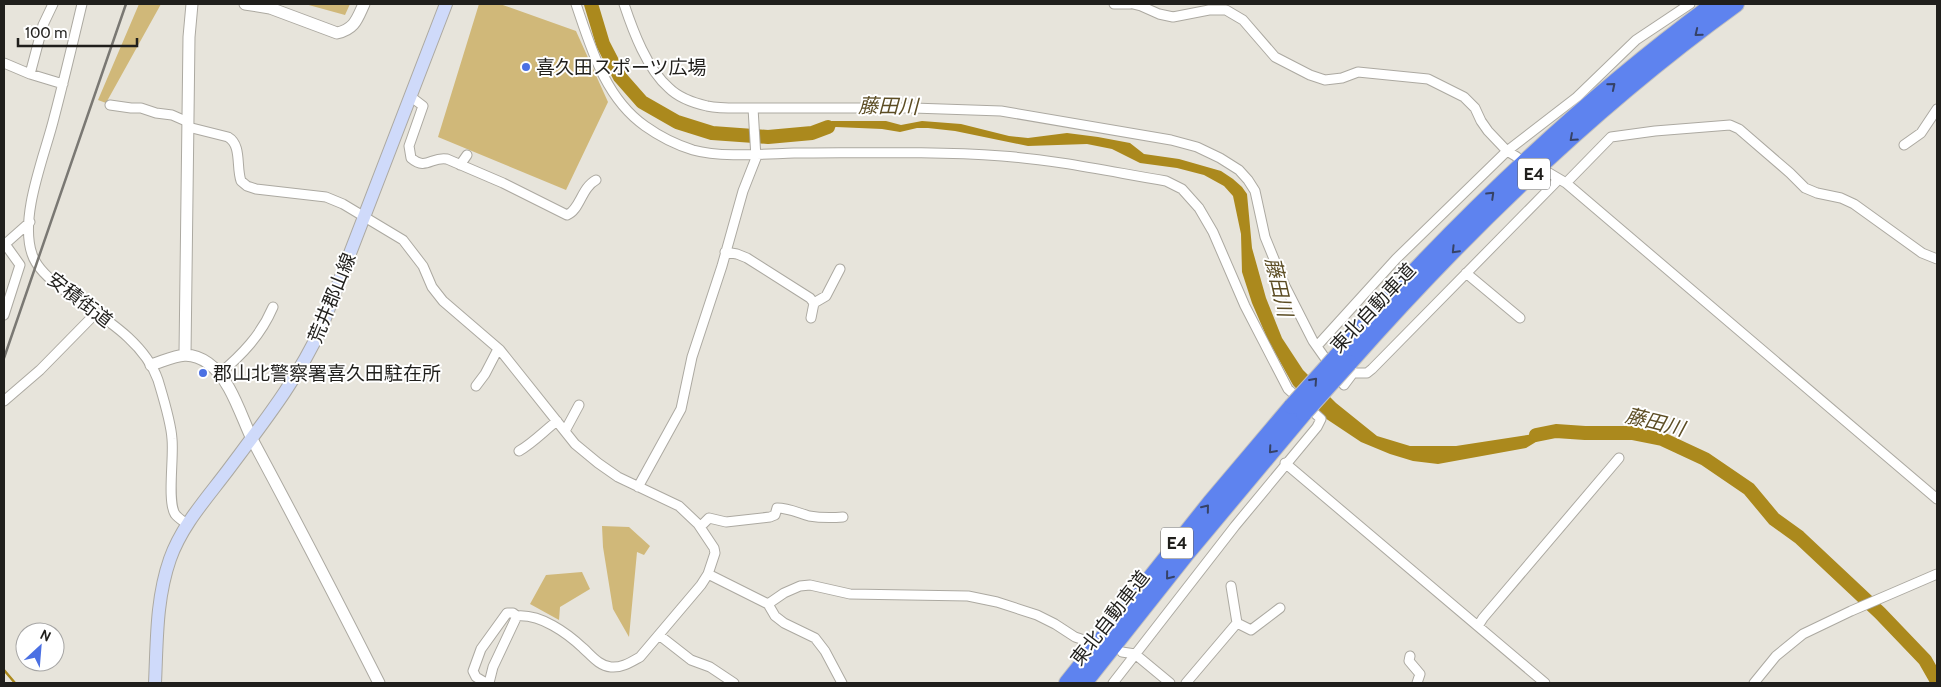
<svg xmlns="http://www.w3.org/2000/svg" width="1941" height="687" font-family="Cabin,'Noto Sans JP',sans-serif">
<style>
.green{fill:#d0b879}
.water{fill:#ab891d}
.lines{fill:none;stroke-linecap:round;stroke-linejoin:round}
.stream{stroke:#ab891d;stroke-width:2.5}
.river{stroke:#ab891d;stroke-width:14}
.minor-casing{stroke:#aca9a1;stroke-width:11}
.tertiary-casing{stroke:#aca9a1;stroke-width:13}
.secondary-casing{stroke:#aca9a1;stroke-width:14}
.motorway-casing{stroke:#c1c0bf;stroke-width:18}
.minor{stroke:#fff;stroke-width:9}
.tertiary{stroke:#fff;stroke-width:11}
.secondary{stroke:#cfdafa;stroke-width:12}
.motorway{stroke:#5e83ef;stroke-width:16}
.rail{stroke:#7a7873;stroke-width:2.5}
.motorway-bridge-casing{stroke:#c1c0bf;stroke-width:18;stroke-linecap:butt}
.motorway-bridge{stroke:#5e83ef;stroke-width:16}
.oneway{stroke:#364266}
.poi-dot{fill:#4b70e3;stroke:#fff;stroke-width:2}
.labels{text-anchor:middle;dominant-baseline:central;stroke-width:4;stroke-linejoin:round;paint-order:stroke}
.shield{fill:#fff;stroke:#636260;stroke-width:1}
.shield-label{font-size:18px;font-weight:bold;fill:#201f1c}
.poi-label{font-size:19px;fill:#201f1c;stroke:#fff;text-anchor:start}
.street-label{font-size:19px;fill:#201f1c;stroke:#fff}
.water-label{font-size:20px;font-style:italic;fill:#5c4d24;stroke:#fff}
</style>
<rect width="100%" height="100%" fill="#e7e4db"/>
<!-- green -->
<path class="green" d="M139 4H161L106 103 98 100Z
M305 4H350L345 15Z
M479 4H500L576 31 608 102 566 190 438 137Z
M602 526 629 527 650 546 644 555 637 552 629 637 613 609 603 547Z
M582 572 590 589 560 607 559 620 530 604 546 575Z"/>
<!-- water -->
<path class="water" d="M832 121H886L901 125 922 121 961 124 1009 136 1028 138 1067 133 1098 137 1130 143 1144 154 1179 159 1221 171 1233 179 1242 187 1247 194 1252 248 1266 298 1282 338 1303 370 1336 403 1377 436 1410 446H1456L1554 431 1526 448 1438 464 1413 461 1390 454 1361 442 1322 416 1293 385 1268 340 1252 303 1242 272 1241 234 1233 196 1224 186 1204 175 1177 168 1140 163 1112 149 1087 144 1028 146 955 131 928 128H917L900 132 882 129 836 127 819 135 811 134 820 126Z"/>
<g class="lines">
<!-- stream -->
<path class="stream" d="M4 670 15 683"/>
<!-- river -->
<path class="river" d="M591 4 603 44 620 77 642 102 677 122 712 133 768 137 812 133 828 127
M1536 435 1556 431 1585 433H1632L1662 439 1705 459 1749 489 1774 519 1799 537 1880 613 1925 660 1937 681"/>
<!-- minor casing -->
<g class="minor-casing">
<path id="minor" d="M53 4 43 25 30 74 63 84
M82 4C73 42 64 80 54 118 45 155 19 216 32 254 37 270 54 283 67 292 100 316 144 340 158 380 163 397 171 422 172 439 174 457 167 501 175 514 178 518 183 521 187 524
M576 4C591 48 605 98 645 126 659 136 677 145 693 150 721 158 764 154 794 153 863 153 933 151 1002 156 1057 160 1112 172 1166 181L1182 189 1199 208 1213 232 1245 306 1288 389 1321 419 1317 427 1235 526 1113 683
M624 4C633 31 647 69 669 88 679 98 694 103 707 106 722 109 738 108 753 108L756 158 743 191 722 266 692 357 681 409 638 487
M1114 4H1130
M1133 4 1141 6 1159 14 1173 17 1209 10H1226L1243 20 1275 57 1310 75 1325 80 1342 78 1358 72 1428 79 1464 97 1475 108 1481 121 1488 131 1507 151 1517 157
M4 63 30 74
M410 96 423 106 409 146 411 158C426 171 432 156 447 159L503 183 567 215C580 210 581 188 596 180
M110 105 131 108H141L156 113 172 115 188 122
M753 108H913L1001 111 1171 140 1197 147 1220 158 1239 170 1248 180 1255 191 1265 237 1285 286 1313 341 1344 385 1353 373H1367L1372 369 1559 179
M188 127 228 137C242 145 236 167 241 181L247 186 256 189 326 197 343 204 403 240 423 266 432 287 443 301 500 350 575 444 598 463 618 477 679 506 698 524 714 548 715 553 708 574 701 585 640 657C631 662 622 668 611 667 599 666 591 655 583 648 567 633 541 614 517 616L493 667 489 683
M1904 145 1921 133 1937 109
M460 165 467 155
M1549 173 1566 183 1937 499
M1566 183 1611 137 1655 131 1730 125 1739 129 1790 173 1805 188 1817 193 1841 198 1854 204 1922 253 1937 259
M4 245 30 222
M725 252 737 254 747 258 810 298 814 303 811 318
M1466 273 1520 318
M814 303 826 296 840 269
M4 315 20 265 5 244
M1317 346 1396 259 1507 151 1577 97 1636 40 1690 4
M219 374C242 355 261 335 273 307
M476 386 485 374 498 349
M4 401 40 370 96 313
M565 431 579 405
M519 451C533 443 544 431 557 421
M1285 463 1545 683
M700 527 709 518 726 522 770 517 775 515 777 508C789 508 798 513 809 516 821 518 831 518 843 517
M708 574 768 604 775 616 784 623 815 638 825 651 842 683
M1231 586 1237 623
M768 604 784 593 800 586 810 585 850 594 968 596 997 602 1037 615 1055 624 1075 637 1087 641
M1478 626 1483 618 1619 458
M659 635 691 660 710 667 734 683
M1122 652 1135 654 1170 683
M1410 656 1409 661 1420 674 1417 683
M486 683 476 677 473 671 481 649 507 613H513L517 616
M1186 683 1237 623 1251 630 1280 608
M1754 683 1776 656 1803 634 1851 611 1937 574"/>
</g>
<!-- tertiary casing -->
<g class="tertiary-casing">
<path id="tertiary" d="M245 4 270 8 337 33C355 29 357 19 364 4
M185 354 189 37 192 4
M151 365C173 358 187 348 208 363 231 379 241 417 253 441 296 521 338 602 379 683"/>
</g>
<!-- secondary casing -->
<g class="secondary-casing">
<path id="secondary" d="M155 683C157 641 156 599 170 559 182 525 207 498 228 470 263 423 298 379 322 326L446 4"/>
</g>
<!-- motorway casing -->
<g class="motorway-casing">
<path id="motorway" d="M1336 357C1448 230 1578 104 1714 4
M1349 363C1463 234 1596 105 1736 4
M1067 683 1210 503 1292 406
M1084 683 1187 553 1304 413"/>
</g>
<!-- minor -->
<use href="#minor" class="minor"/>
<!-- tertiary -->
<use href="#tertiary" class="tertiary"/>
<!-- secondary -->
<use href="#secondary" class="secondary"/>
<!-- motorway -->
<use href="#motorway" class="motorway"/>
<!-- rail -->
<path class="rail" d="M4 358 126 4"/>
<!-- motorway-bridge casing -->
<g class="motorway-bridge-casing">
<path id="motorway-bridge" d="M1292 406 1336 357
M1304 413 1349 363"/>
</g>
<!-- motorway-bridge -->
<use href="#motorway-bridge" class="motorway-bridge"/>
</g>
<!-- one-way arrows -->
<defs><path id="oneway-chevron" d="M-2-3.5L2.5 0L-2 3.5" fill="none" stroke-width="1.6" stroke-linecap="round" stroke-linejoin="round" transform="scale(1.25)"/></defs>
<g class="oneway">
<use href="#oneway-chevron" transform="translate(1698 33) rotate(141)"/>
<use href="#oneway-chevron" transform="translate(1612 86) rotate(-40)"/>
<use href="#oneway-chevron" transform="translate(1573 138) rotate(138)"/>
<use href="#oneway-chevron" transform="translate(1491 195) rotate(-44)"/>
<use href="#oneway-chevron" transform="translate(1455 250) rotate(134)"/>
<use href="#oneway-chevron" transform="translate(1314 381) rotate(-48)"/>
<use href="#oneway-chevron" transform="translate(1272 450) rotate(131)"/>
<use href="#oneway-chevron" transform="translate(1206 508) rotate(-51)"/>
<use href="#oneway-chevron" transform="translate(1169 576) rotate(129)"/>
</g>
<!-- markers -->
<g class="poi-dot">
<circle cx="526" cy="67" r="5"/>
<circle cx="203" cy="373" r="5"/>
</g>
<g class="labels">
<!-- shield labels -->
<g class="shield">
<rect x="1518" y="158.5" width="32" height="31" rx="4"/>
<rect x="1161" y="527.5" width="32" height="31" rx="4"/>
</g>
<g class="shield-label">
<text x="1534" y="174">E4</text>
<text x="1177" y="543">E4</text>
</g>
<!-- poi labels -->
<g class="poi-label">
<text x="536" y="67">喜久田スポーツ広場</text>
<text x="213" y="373">郡山北警察署喜久田駐在所</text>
</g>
<!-- street labels -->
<g class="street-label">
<text transform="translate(332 298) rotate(-68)">荒井郡山線</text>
<text transform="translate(80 300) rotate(38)">安積街道</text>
<text transform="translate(1373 308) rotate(-47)">東北自動車道</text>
<text transform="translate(1110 618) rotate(-52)">東北自動車道</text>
</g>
<!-- water labels -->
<g class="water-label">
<text transform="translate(888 106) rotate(1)">藤田川</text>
<text transform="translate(1279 287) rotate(77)">藤田川</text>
<text transform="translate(1655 422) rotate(14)">藤田川</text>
</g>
</g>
<!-- border -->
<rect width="1941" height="687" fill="none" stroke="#201f1c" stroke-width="10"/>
<!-- north arrow -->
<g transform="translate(40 647) rotate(26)"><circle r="24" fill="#ffffff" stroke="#a6a5a4"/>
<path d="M0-4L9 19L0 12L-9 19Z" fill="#4b70e3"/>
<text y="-8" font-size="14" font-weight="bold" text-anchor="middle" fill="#201f1c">N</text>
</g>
<!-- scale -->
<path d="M18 38v8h119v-8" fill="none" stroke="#201f1c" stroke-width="2.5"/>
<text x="25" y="38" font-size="15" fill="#201f1c" stroke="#ffffff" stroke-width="4" paint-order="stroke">100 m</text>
</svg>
